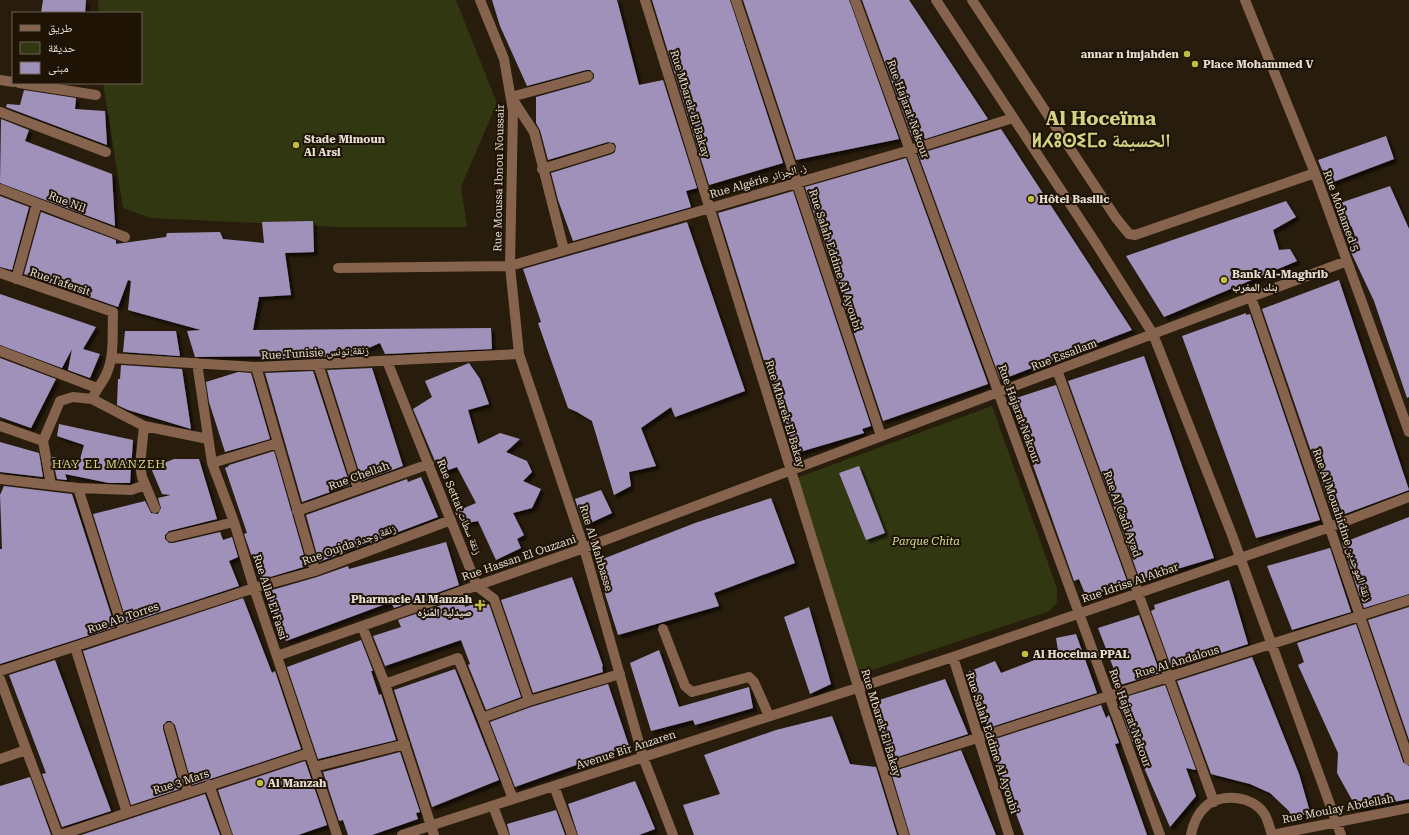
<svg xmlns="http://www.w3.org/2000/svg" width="1409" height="835" font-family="'Roboto Serif','Noto Naskh Arabic','Noto Sans Tifinagh',serif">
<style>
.green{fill:#313710}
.building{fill:#a091bb;filter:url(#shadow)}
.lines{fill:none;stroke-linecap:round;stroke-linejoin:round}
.minor{stroke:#85634d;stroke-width:10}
.poi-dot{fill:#c0be40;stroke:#1e1304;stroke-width:1.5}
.labels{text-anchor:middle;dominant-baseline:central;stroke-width:4;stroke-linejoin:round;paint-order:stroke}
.poi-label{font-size:11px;font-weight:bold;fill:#e5dcd2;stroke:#1e1304;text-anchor:start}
.street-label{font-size:11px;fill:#e5dcd2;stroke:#1e1304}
.park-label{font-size:11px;font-style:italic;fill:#d2df99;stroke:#1e1304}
.neighbourhood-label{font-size:12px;letter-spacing:1px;fill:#d3d385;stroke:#1e1304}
.town-label{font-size:19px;font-weight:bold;fill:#d3d385;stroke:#1e1304}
</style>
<defs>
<filter id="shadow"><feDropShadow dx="3.5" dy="3.5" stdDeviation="1" flood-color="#0009"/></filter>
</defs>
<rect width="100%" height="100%" fill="#281c0c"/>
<!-- green -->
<path class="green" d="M98 0H456L497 103 461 187 467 227H338L150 218 123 208 103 83H141V13H99Z
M992 406 1057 588V602L1050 611 863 673 854 672 791 480Z"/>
<!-- building -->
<path class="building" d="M43 0H86L85 13H41Z
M492 0H617L639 85 663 80 697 188 686 191 691 207 573 241 558 200 551 173 612 154 615 152 616 146 614 143 608 142 548 160 540 130 536 123V97L590 82 594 78V74L590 70H586L527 86 500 26Z
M652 0H730L783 163 709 185Z
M743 0H849L899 139 796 160Z
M862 0H909L988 119 925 139 923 134 912 137Z
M24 90 76 98 75 109 105 111 107 145 6 107 7 104 20 105Z
M1 119 29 130 25 141 112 174 115 226 0 183Z
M1001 129 1132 330 1003 379H1000L918 154Z
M1386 136 1394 159 1328 184 1318 160Z
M906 158 988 384 883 421 805 187Z
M1390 186 1409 229V397L1407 398 1374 301 1349 248 1356 239 1352 227 1341 224 1337 204Z
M793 191 871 426 862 429 864 433 793 454 718 213Z
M0 196 29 207 12 270 0 267Z
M1286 201 1296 217 1273 230 1279 250 1290 249 1297 261 1164 317 1126 256Z
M41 212 116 240V244L166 237 167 233 220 232 223 239 264 243 262 222 313 221 314 252 285 253 291 295 259 297 253 330 491 328 492 349 385 354 380 343 366 349 368 355 280 359 288 356 195 357 187 331 201 330 128 310 131 281 128 280 118 307 24 274Z
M687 222 745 391 675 417 671 407 641 428 656 466 629 472 631 486 614 495 592 421 577 412 568 408 538 323 541 322 523 269Z
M1339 280 1409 490 1334 518 1262 309Z
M0 294 96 327 83 349 100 354 90 378 68 370 72 349 62 368 0 345Z
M1246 313V315L1250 314 1320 520 1256 538 1182 336Z
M125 331H176L180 356 123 352Z
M1144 356 1214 558 1140 580 1068 381Z
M0 358 56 379 31 428 0 417Z
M469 363 480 379 489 404 468 410 478 444 500 433 520 439 506 452 527 461 532 472 523 481 541 489 532 508 513 513 524 535 517 539 521 548 496 560 478 521 461 524 455 512 476 503 457 467 440 473 413 409 432 397 425 381Z
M121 365 182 369 191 429 128 410 117 405 118 379H120Z
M372 368 403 466 362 481 327 370Z
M313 371 350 485 302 502 265 373Z
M238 372 251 373 270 439 225 452 209 402 206 382Z
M1056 385 1128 584 1123 587 1086 596 1079 579 1074 581 1010 400Z
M59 424 133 440 130 483H109L65 474 67 480 57 479 52 457 79 463 84 445 57 436Z
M0 442 39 453 43 477 0 472Z
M274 451 307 566 260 580 244 534 247 533 225 468 229 466V465Z
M174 459H199L217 519 169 531 165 535V539L169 543H173L220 532 223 540 232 537 238 557 229 561 239 586 127 623 93 514 145 501 151 513 158 514 161 508 158 498 171 495 162 494 151 468Z
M859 466 885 533 866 540 839 473Z
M421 477 438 517 319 562 306 515 407 479 408 482Z
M4 486 72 494 115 627 0 664V549H2L0 495Z
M601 490 612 513 584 526 575 499Z
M771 498 795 563 714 593 719 606 618 635 595 562 695 523Z
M1409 517V594L1364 608 1342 543Z
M446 542 459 585 394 608 391 602 286 641 265 592 317 577 348 566 349 569Z
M1330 548 1351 612 1292 630 1267 566Z
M572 577 603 666 602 667 603 672 533 693 501 600Z
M1229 580 1248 644 1172 669 1151 611 1155 609 1154 605Z
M243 598 272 673 275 671 301 749 192 785 175 725 171 721H167L163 725V729L180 789 131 805 83 651Z
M462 598 465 607 484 600 486 605 489 604 521 697 486 710 468 665 470 664 461 640 385 666 373 636 401 627 398 620Z
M809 607 831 684 810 694 784 617Z
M1409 607V740L1368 620Z
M1139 615 1160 673 1120 685 1098 628Z
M1356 624 1403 762 1409 766V799L1357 809 1337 773 1338 753 1298 665 1304 662 1297 643Z
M1076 634 1097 693 988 728 968 672 995 661 1001 673 1058 651 1056 638Z
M361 640 373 671H371L379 695 381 694 396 740 318 759 287 667Z
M659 650 679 707 749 687 753 708 695 725 693 720 651 731 630 663Z
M1252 657 1299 774 1310 812 1293 819 1289 811 1270 793 1250 784 1211 774 1177 681Z
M55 660 111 811 62 827 42 774 46 773 9 675Z
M455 669 499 780 432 807 394 690Z
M945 679 968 734 888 760 870 703Z
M608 684 629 746 515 787 490 722 531 707Z
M1165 685 1196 770 1186 768 1196 796 1170 827 1131 738 1119 704 1125 697Z
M1101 705 1106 718 1109 715 1119 743 1115 744 1147 835H1024L992 749 995 747 992 740Z
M832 716 850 764 876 767 897 835H694L683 805 720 794 704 755 776 730Z
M961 750 996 835H910L891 772Z
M400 752 420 812 416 813 418 819 372 835H348L343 820 339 821 323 772Z
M305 761 327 825 298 835H233L218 790Z
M30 777 51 835H0V786Z
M635 781 655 829 639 835H578L568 804Z
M205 794 220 835H81L190 799Z
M556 810 565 835H510L507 824Z"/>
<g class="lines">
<!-- minor -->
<path class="minor" d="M480 0 504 59 513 111 510 266 519 354 584 548 643 757 673 835
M645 0 904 835
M736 0 881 436
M855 0 1160 835
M936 0 1095 242 1153 334 1232 535 1341 835
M972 0 1116 218 1129 234 1135 235 1315 173
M1245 0 1315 173 1409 432
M0 80 13 82
M19 83 96 95
M0 112 106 152
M542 169 610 148
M0 189 125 237
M564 250 534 132 511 97 588 76
M338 268 510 266 910 150 1013 118
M0 273 113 312C112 333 115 356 106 375 102 383 96 390 92 399L73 397 60 401 43 441 51 485
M16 279 37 203
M1251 297 1409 760
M0 351 97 388
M111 358 256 367 519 354
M387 361 477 586 494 599 529 701
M197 363 212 463 234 522 254 588 337 835
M318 364 358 489
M256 367 315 571
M1057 370 1214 802
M92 399 144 426 208 439
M0 426 43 441
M144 426 140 465 142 477 155 508
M212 463 278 443
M0 479 78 488 131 490 145 485
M78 488 123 630
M297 511 429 464
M171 537 234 522
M362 626 385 684 434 835
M663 629 685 686 692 692 749 677 754 682 769 716
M75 647 127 813
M277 656 584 548 1347 261
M953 657 1009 835
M0 671 254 588 315 571 451 520
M0 679 58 835
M385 684 458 658 482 718 529 701 620 674
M482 718 513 799
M169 727 188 793
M0 759 26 750
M314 767 405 744
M883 768 1409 600
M209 785 227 835
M554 786 572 835
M493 806 504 835
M60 835 309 753
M402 835 953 657 1330 527 1409 497
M1191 835C1193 824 1196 816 1204 808 1219 792 1253 795 1265 815 1268 820 1270 829 1272 835
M1272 835 1409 808"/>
</g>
<!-- markers -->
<g class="poi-dot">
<circle cx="1187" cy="54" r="4"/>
<circle cx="1195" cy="64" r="4"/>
<circle cx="296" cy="145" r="4"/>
<circle cx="1031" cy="199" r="4"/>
<circle cx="1224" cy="280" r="4"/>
<path d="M478 599h4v4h4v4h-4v4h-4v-4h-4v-4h4z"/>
<circle cx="1025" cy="654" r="4"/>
<circle cx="260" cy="783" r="4"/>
</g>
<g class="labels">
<!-- poi labels -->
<g class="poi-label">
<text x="1179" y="54" text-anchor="end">annar n imjahden</text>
<text x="1203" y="64">Place Mohammed V</text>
<text x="304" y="139">Stade Mimoun<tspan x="304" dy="13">Al Arsi</tspan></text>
<text x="1039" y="199">Hôtel Basilic</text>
<text x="1232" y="274">Bank Al-Maghrib<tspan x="1232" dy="13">بنك المغرب</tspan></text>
<text x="472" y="599" text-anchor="end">Pharmacie Al Manzah<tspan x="472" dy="13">صيدلية المنزه</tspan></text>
<text x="1033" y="654">Al Hoceima PPAL</text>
<text x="268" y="783">Al Manzah</text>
</g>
<!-- street labels -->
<g class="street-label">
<text transform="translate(690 104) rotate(73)">Rue Mbarek El Bakay</text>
<text transform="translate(908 109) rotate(70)">Rue Hajarat Nekour</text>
<text transform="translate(499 178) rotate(-89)">Rue Moussa Ibnou Noussair</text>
<text transform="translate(758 181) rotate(-16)">Rue Algérie ز. الجزائر</text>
<text transform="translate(67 202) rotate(21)">Rue Nil</text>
<text transform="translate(1341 211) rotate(70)">Rue Mohamed 5</text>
<text transform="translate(835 260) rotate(72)">Rue Salah Eddine Al Ayoubi</text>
<text transform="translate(60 282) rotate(19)">Rue Tafersit</text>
<text transform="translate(315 353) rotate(-3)">Rue Tunisie زنقة تونس</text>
<text transform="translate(1064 355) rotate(-21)">Rue Essallam</text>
<text transform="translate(785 414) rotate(73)">Rue Mbarek El Bakay</text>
<text transform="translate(1019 414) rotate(70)">Rue Hajarat Nekour</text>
<text transform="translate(359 476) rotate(-20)">Rue Chellah</text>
<text transform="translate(459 507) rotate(68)">Rue Settat زنقة سطات</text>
<text transform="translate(1122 514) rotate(70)">Rue Al Cadi Ayad</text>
<text transform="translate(1342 525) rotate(71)">Rue Al Mouahidine زنقة الموحدين</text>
<text transform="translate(349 545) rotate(-20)">Rue Oujda زنقة وجدة</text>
<text transform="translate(596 548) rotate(73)">Rue Al Mahbasse</text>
<text transform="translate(519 558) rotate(-19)">Rue Hassan El Ouzzani</text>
<text transform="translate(1130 583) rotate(-19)">Rue Idriss Al Akbar</text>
<text transform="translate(270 597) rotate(72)">Rue Allal El Fassi</text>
<text transform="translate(123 618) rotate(-19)">Rue Ab Torres</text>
<text transform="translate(1177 662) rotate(-17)">Rue Al Andalous</text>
<text transform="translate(1130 718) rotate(70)">Rue Hajarat Nekour</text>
<text transform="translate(881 723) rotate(73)">Rue Mbarek El Bakay</text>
<text transform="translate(992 743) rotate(72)">Rue Salah Eddine Al Ayoubi</text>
<text transform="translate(626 750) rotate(-18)">Avenue Bir Anzaren</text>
<text transform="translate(181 782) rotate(-18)">Rue 3 Mars</text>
<text transform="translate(1338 809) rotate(-11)">Rue Moulay Abdellah</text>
</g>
<!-- park labels -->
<g class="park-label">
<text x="926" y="541">Parque Chita</text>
</g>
<!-- neighbourhood labels -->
<g class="neighbourhood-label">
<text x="109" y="464">HAY EL MANZEH</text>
</g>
<!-- town labels -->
<g class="town-label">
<text x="1101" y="118">Al Hoceïma<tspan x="1101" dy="22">ⵍⵃⵓⵙⵉⵎⴰ الحسيمة</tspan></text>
</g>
</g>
<!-- legend -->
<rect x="12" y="12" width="130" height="72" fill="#1e1304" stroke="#6e6356"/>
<rect x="20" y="25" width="20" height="6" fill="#85634d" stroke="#6e6356"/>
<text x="48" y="32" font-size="12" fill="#e5dcd2">طريق</text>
<rect x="20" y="42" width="20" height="12" fill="#313710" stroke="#6e6356"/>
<text x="48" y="52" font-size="12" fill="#e5dcd2">حديقة</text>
<rect x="20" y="62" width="20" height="12" fill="#a091bb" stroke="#6e6356"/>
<text x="48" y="72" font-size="12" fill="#e5dcd2">مبنى</text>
</svg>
